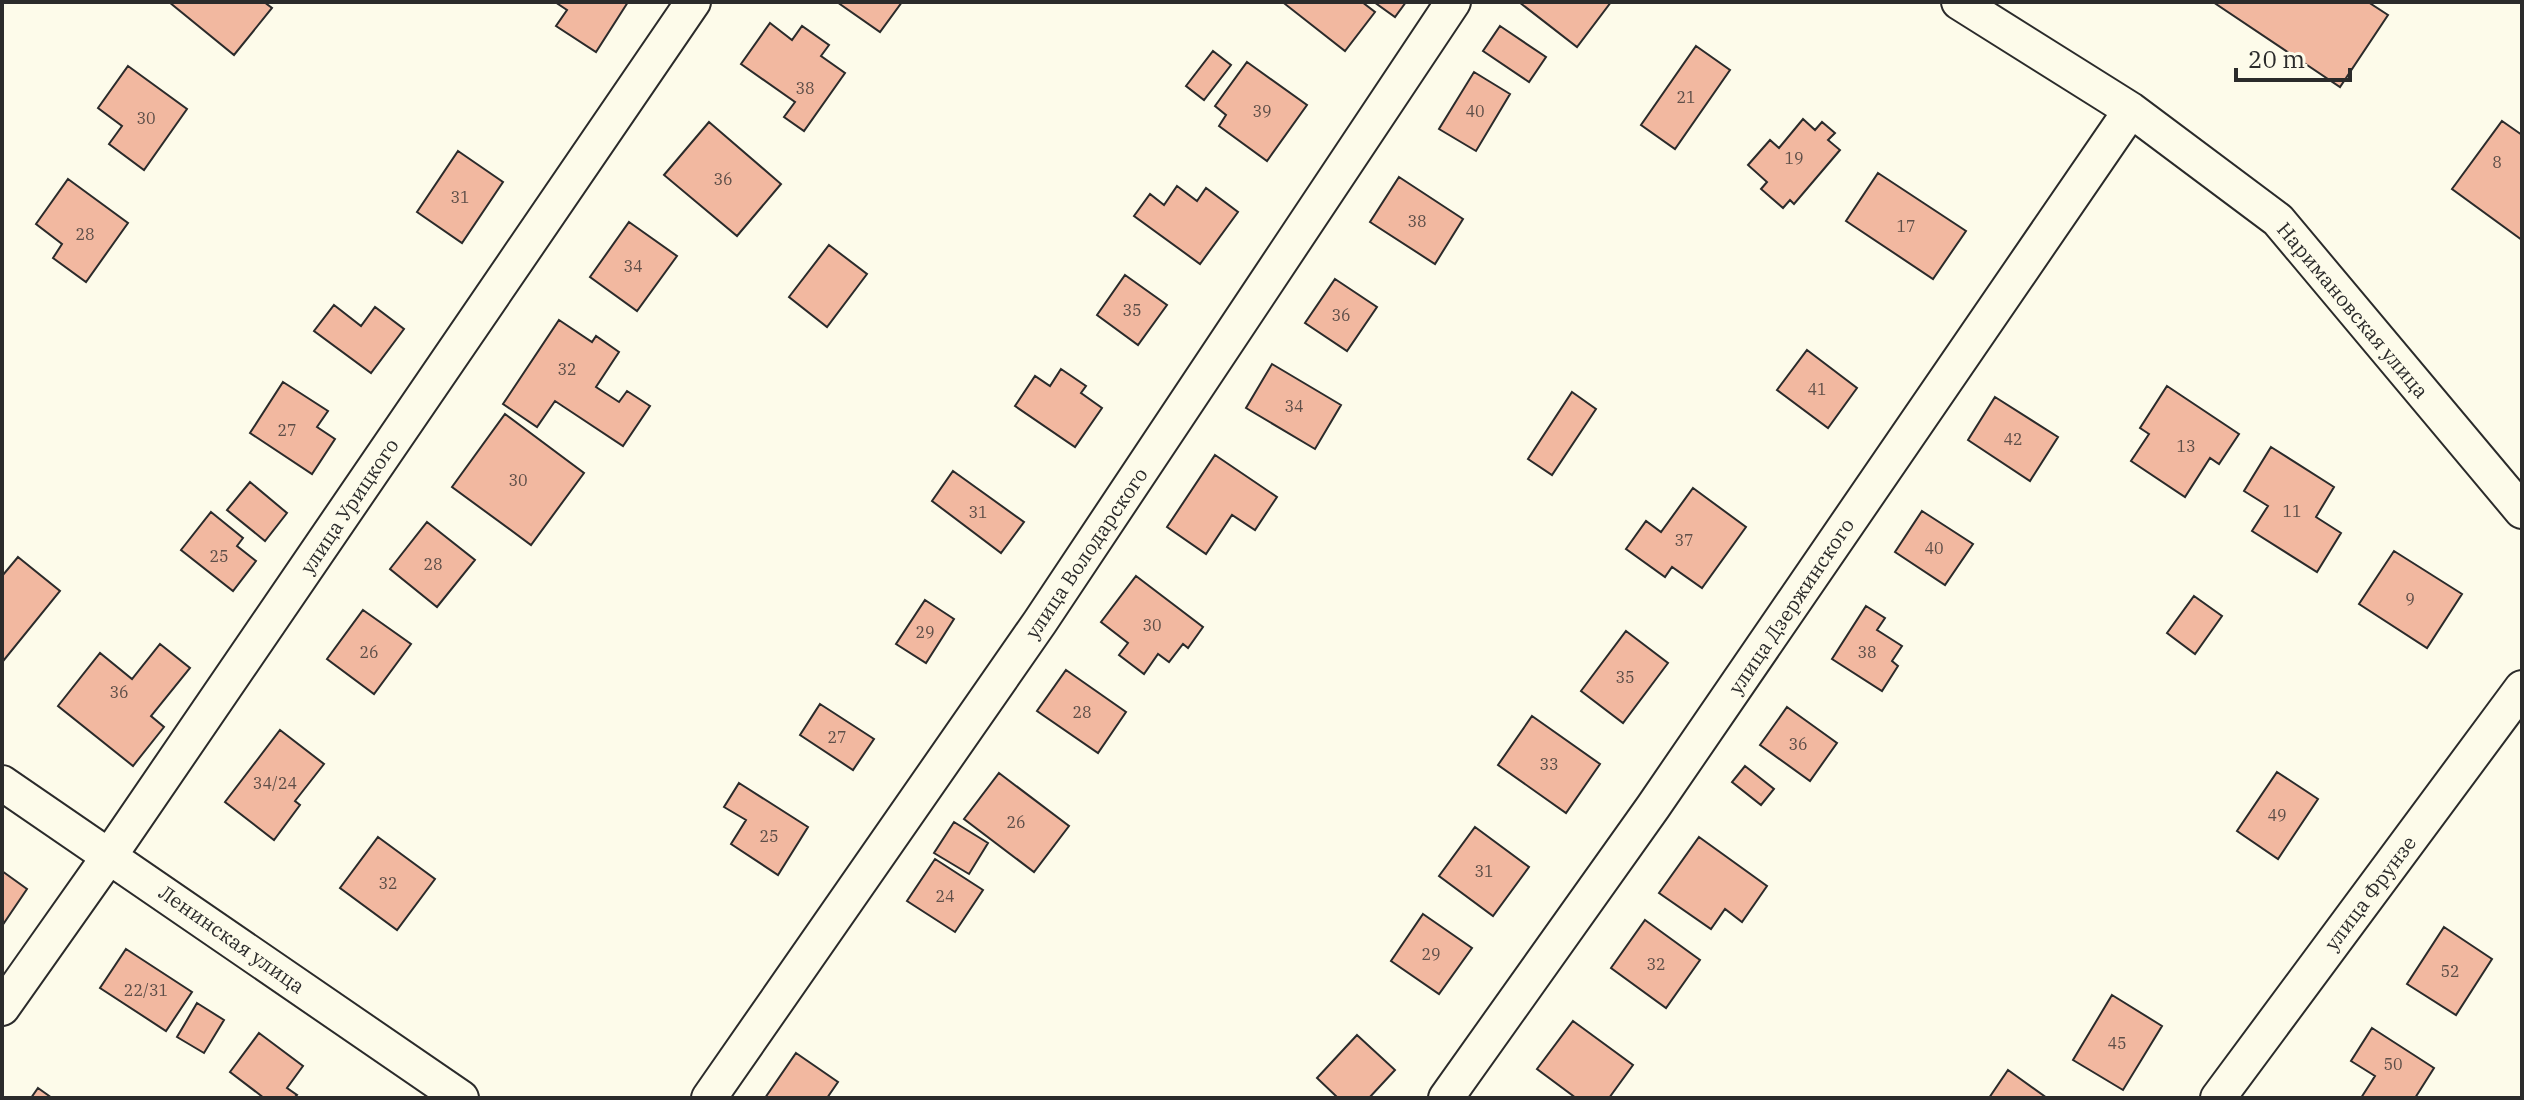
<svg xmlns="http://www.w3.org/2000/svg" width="2524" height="1100" font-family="'IBM Plex Serif',serif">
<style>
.building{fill:#f2b8a0;stroke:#2b2b2b;stroke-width:2}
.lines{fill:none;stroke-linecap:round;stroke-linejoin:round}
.street-casing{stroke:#2b2b2b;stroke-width:38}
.street{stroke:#fdfbea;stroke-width:34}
.labels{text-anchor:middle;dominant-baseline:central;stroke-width:6;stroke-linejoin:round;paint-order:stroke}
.number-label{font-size:16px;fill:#5d4e48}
.street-label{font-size:20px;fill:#2b2b2b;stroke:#fdfbea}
</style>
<rect width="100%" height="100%" fill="#fdfbea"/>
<!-- building -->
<path class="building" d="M169 2H264L272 8 234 55Z
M555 2H628L596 52 556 26 567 10Z
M837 2H902L880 32Z
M1287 2H1362L1375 12 1345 51 1285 4Z
M1374 2H1406L1395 17Z
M1519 2H1611L1577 47Z
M2213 2H2368L2388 15 2340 87Z
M770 23 792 40 802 26 829 45 821 56 845 73 804 131 784 117 795 102 741 64Z
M1500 26 1546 57 1529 82 1483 51Z
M1696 46 1730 70 1675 149 1641 125Z
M1213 51 1231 65 1204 100 1186 86Z
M1247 62 1307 105 1267 161 1219 126 1226 115 1215 106Z
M128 66 187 109 144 170 109 144 122 126 98 108Z
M1474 72 1510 94 1476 151 1439 129Z
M1803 119 1815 130 1822 122 1835 133 1828 140 1840 150 1794 204 1790 200 1783 208 1761 189 1767 182 1748 165 1770 140 1779 148Z
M2502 121 2522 135V240L2452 189Z
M709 122 781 184 737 236 664 175Z
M458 151 503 182 462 243 417 212Z
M1878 173 1966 231 1933 279 1846 221Z
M1399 177 1463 219 1435 264 1370 222Z
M68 179 128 223 86 282 53 258 62 244 36 224Z
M1177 186 1197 201 1206 188 1238 212 1200 264 1134 216 1150 194 1164 205Z
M629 222 677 256 637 311 590 277Z
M829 245 867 274 827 327 789 297Z
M1125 275 1167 305 1138 345 1097 315Z
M1335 279 1377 307 1347 351 1305 323Z
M334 305 361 326 375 307 404 329 371 373 314 331Z
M559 320 592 342 596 336 619 352 596 387 619 402 627 391 650 406 623 446 555 401 537 427 503 404Z
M1807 350 1857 388 1828 428 1777 390Z
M1272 364 1341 405 1315 449 1246 408Z
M1061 369 1086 386 1081 393 1102 408 1075 447 1015 406 1035 376 1050 386Z
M283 382 328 411 317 427 335 439 312 474 250 433Z
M2167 386 2239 434 2219 464 2210 458 2185 497 2131 461 2149 434 2140 428Z
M1572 392 1596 409 1552 475 1528 459Z
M1995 397 2058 437 2030 481 1968 440Z
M505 414 584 473 531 545 452 487Z
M2271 447 2334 487 2316 517 2341 533 2317 572 2252 531 2268 506 2244 491Z
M1215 455 1277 497 1255 530 1232 515 1206 554 1167 527Z
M953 471 1024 522 1001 553 932 501Z
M250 482 287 513 265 541 227 510Z
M1693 488 1746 527 1702 588 1672 567 1665 577 1626 549 1646 521 1661 532Z
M1922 511 1973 544 1945 585 1895 552Z
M211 512 243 538 237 546 256 561 233 591 181 550Z
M427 522 475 560 437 607 390 569Z
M2394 551 2462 594 2427 648 2359 604Z
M18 557 60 591 4 660 2 658V576Z
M1136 576 1203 627 1188 648 1183 644 1169 662 1158 654 1144 674 1119 655 1128 643 1101 622Z
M2194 596 2222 616 2195 654 2167 633Z
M925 600 954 619 926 663 896 644Z
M1866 606 1885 618 1877 630 1902 646 1892 661 1898 666 1882 691 1832 659Z
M363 610 411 644 374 694 327 659Z
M1626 631 1668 663 1623 723 1581 691Z
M160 644 190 668 151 716 164 727 133 766 58 706 100 653 132 679Z
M1066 670 1126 712 1098 753 1037 711Z
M820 704 874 739 853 770 800 735Z
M1787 707 1837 743 1810 781 1760 745Z
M1532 716 1600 764 1566 813 1498 765Z
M280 730 324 764 295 801 300 805 274 840 225 802Z
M1745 766 1774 789 1761 805 1732 782Z
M2277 772 2318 799 2278 859 2237 831Z
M999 773 1069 826 1034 872 964 819Z
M739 783 808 827 778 875 731 844 746 820 724 807Z
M954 822 988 843 969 874 934 853Z
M1475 827 1529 867 1493 916 1439 876Z
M378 837 435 879 397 930 340 888Z
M1699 837 1767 886 1742 922 1725 909 1711 929 1659 893Z
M935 859 983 890 955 932 907 901Z
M2 871 27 889 2 926Z
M1423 914 1472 948 1439 994 1391 961Z
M1645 920 1700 960 1666 1008 1611 968Z
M2444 927 2492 959 2456 1015 2407 984Z
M126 949 192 992 166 1031 100 988Z
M2112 995 2162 1026 2123 1090 2073 1060Z
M197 1003 224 1020 204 1053 177 1037Z
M1573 1021 1633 1065 1609 1098H1576L1537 1069Z
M2372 1028 2434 1068 2415 1098H2361L2375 1076 2351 1061Z
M259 1033 303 1066 287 1088 297 1095 294 1098H264L230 1072Z
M1357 1035 1395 1070 1369 1098H1338L1317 1078Z
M796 1053 838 1082 827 1098H765Z
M2008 1070 2047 1098H1989Z
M38 1088 52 1098H31Z"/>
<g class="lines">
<!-- street casing -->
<g class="street-casing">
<path id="street" d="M1959 2 2131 110 2278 220 2522 511
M2 783 461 1098
M2 1008 110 855 693 2
M709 1098 1040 622 1453 2
M1446 1098 1653 807 2131 110
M2218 1098 2522 688"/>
</g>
<!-- street -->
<use href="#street" class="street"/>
</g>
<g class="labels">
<!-- number labels -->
<g class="number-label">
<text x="805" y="88">38</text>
<text x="1686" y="97">21</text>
<text x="1262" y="111">39</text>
<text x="1475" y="111">40</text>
<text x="146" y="118">30</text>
<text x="1794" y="158">19</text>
<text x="2497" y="162">8</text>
<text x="723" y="179">36</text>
<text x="460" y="197">31</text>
<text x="1417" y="221">38</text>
<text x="1906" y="226">17</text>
<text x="85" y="234">28</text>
<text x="633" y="266">34</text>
<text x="1132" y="310">35</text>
<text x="1341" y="315">36</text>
<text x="567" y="369">32</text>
<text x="1817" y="389">41</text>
<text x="1294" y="406">34</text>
<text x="287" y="430">27</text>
<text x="2013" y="439">42</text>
<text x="2186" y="446">13</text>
<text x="518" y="480">30</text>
<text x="2292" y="511">11</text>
<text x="978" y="512">31</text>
<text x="1684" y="540">37</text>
<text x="1934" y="548">40</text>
<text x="219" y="556">25</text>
<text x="433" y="564">28</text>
<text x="2410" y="599">9</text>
<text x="1152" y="625">30</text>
<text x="925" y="632">29</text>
<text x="369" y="652">26</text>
<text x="1867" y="652">38</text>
<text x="1625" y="677">35</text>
<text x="119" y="692">36</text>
<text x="1082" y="712">28</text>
<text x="837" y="737">27</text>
<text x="1798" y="744">36</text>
<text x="1549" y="764">33</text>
<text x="275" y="783">34/24</text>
<text x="2277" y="815">49</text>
<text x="1016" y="822">26</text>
<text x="769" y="836">25</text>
<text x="1484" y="871">31</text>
<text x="388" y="883">32</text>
<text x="945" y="896">24</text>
<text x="1431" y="954">29</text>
<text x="1656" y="964">32</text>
<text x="2450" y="971">52</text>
<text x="146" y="990">22/31</text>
<text x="2117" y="1043">45</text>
<text x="2393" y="1064">50</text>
</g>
<!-- street labels -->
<g class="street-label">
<text transform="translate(2353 310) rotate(50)">Наримановская улица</text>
<text transform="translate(349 506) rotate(-56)">улица Урицкого</text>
<text transform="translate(1086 553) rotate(-56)">улица Володарского</text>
<text transform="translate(1791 606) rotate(-56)">улица Дзержинского</text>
<text transform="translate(2370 893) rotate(-53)">улица Фрунзе</text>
<text transform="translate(232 939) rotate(35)">Ленинская улица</text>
</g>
</g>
<!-- border -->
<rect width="2524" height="1100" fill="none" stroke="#2b2b2b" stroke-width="8"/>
<!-- scale -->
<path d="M2236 68v12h114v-12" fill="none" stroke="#2b2b2b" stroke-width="4"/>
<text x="2248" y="68" font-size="24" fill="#2b2b2b" stroke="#fdfbea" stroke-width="6" paint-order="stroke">20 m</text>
</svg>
